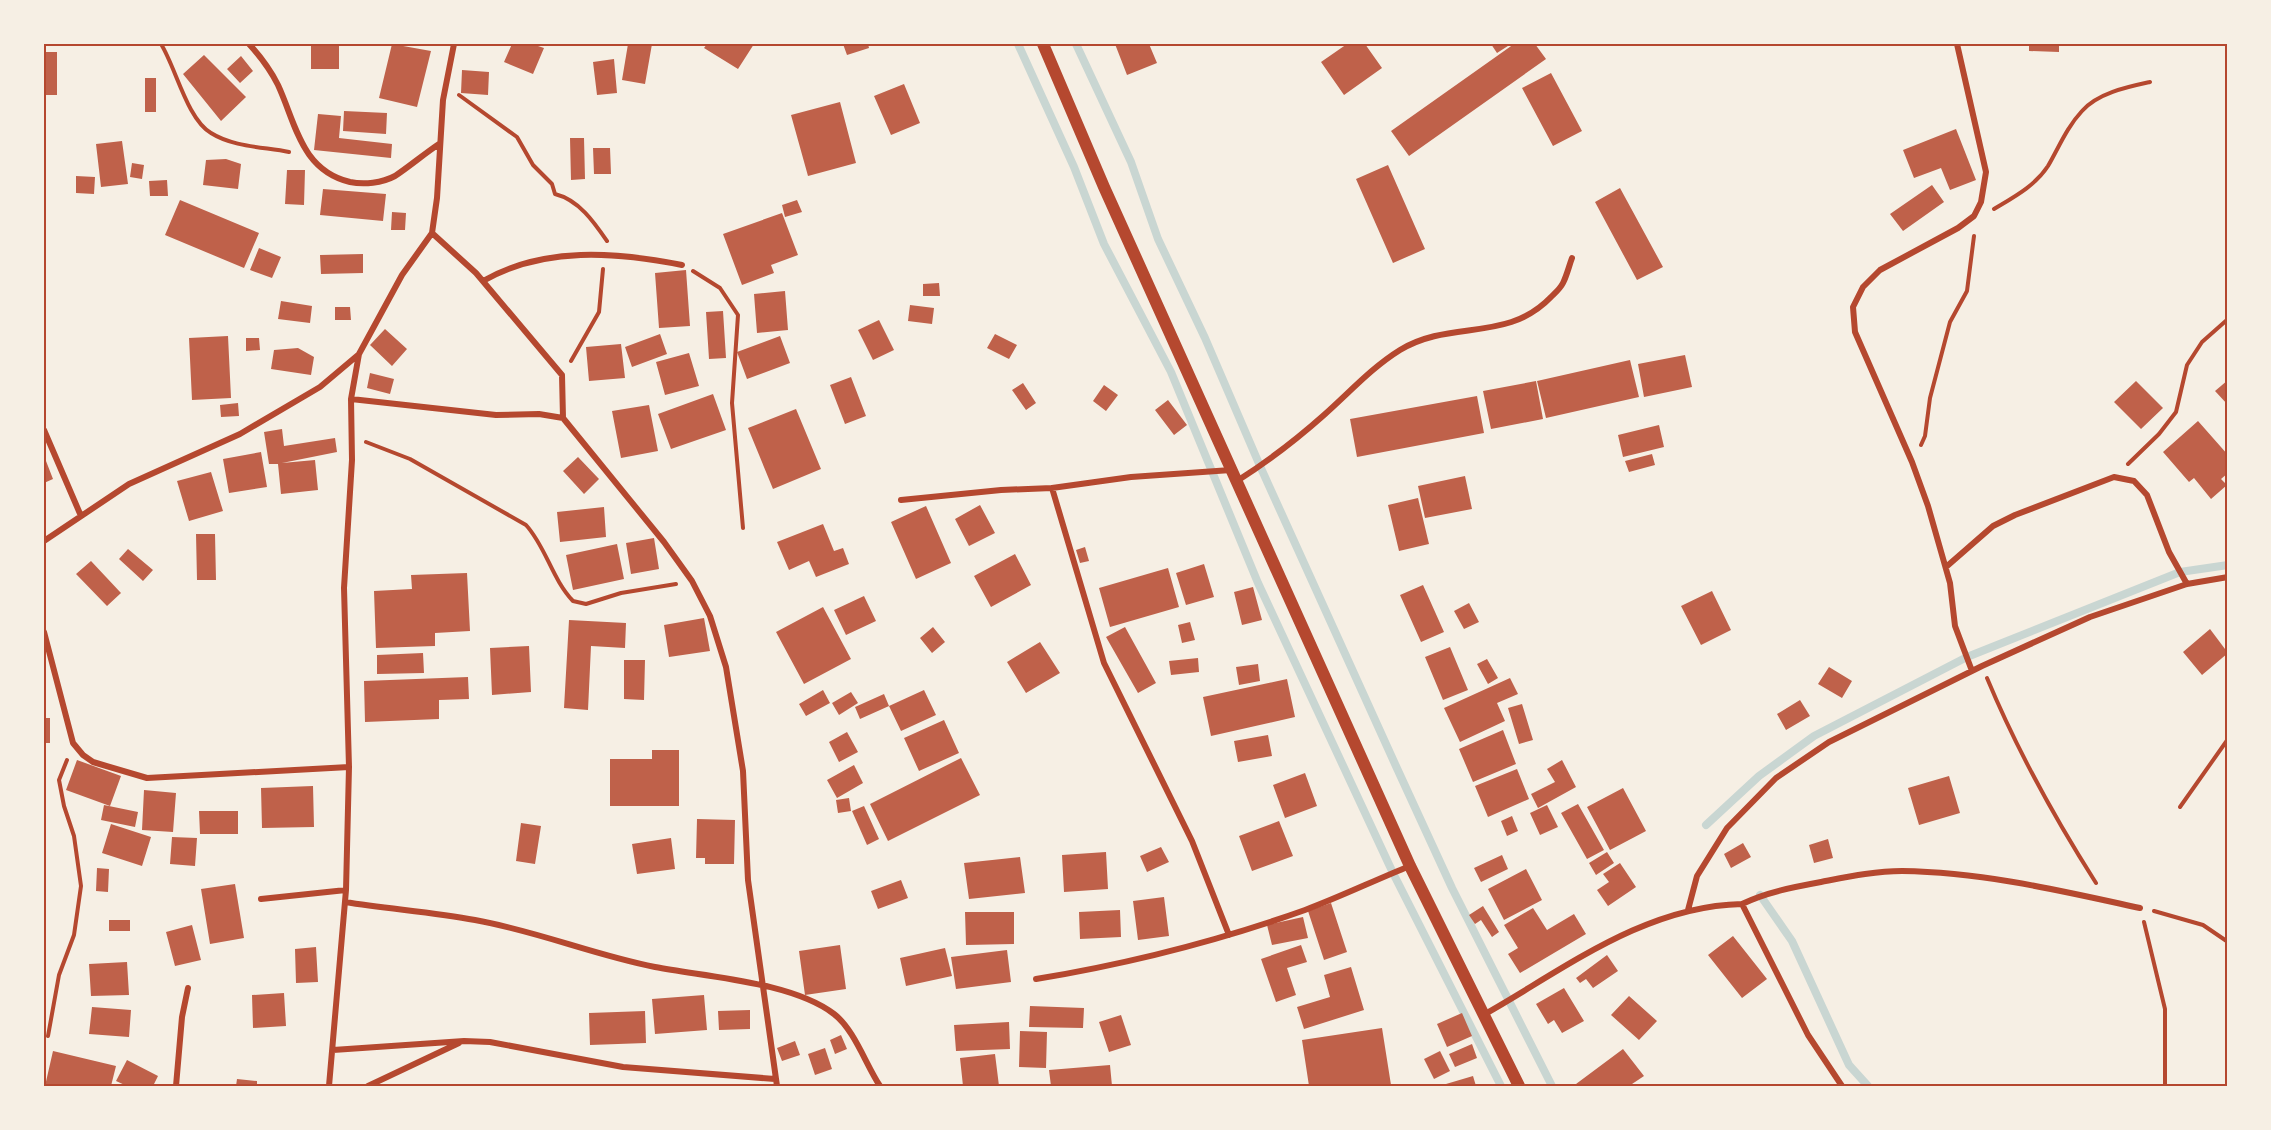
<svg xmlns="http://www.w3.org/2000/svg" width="2271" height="1130" font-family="Barlow,sans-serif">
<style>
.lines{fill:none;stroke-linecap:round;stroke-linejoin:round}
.stream{stroke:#c9d6d2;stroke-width:8}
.building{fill:#bf614a}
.path{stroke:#b5482f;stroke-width:4}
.minor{stroke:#b5482f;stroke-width:6}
.secondary{stroke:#b5482f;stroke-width:12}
.neatline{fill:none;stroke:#b5482f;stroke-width:2}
</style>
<rect width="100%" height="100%" fill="#f6efe4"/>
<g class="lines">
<!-- stream -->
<path class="stream" d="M1018 44 1074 167 1104 244 1171 372 1258 583 1393 873 1501 1086
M1076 44 1131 162 1158 239 1205 338 1260 466 1395 764 1452 888 1552 1086
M1706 825 1759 776 1814 736 1967 657 2180 572 2228 565
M1760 895 1792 941 1849 1065 1868 1086"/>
</g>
<!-- building -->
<path class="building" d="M311 44H339V69H311Z
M392 44 431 51 417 107 379 98Z
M512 44H532L544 48 533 74 504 62Z
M628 44H652L645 84 622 80Z
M707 44H754L738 69 704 48Z
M843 44H868L869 48 847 55Z
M1115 44H1149L1157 63 1127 75Z
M1347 44H1365L1382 68 1344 95 1321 62Z
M1491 44H1511L1497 53Z
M1514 44H1535L1546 59 1409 156 1391 131Z
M2029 44H2059V52L2029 51Z
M44 52H57V95H44Z
M204 55 246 97 221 121 183 74Z
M241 56 253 71 240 83 227 69Z
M614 59 617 93 597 95 593 62Z
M462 70 489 72 488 95 461 93Z
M1551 73 1582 131 1553 146 1522 88Z
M145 78H156V112H145Z
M904 84 920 123 891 135 874 96Z
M840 102 856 163 808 176 791 115Z
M344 111 387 113 386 134 343 131Z
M318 114 341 116 339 138 392 144 391 158 314 150Z
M1956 129 1976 180 1950 190 1941 168 1914 178 1903 150Z
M570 138H584L585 179 571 180Z
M122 141 128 184 101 187 96 144Z
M593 148H610L611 174H594Z
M226 159 241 164 238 189 203 185 206 160Z
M132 163 144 165 142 179 130 177Z
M1388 165 1425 249 1393 263 1356 179Z
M287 170H305L304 205 285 204Z
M76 176 95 177 94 194 76 193Z
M167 180 168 196H150L149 181Z
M1932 185 1944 202 1903 231 1890 214Z
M1620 188 1663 267 1637 280 1595 202Z
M323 189 386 194 383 221 320 215Z
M180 200 259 233 244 268 165 235Z
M797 200 802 212 785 217 782 205Z
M392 212 406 213 405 230H391Z
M782 213 798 255 771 265 774 273 742 285 723 234Z
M259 248 281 257 272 278 250 270Z
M363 254V273L321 274 320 255Z
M686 270 690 326 659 328 655 273Z
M939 283 940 296H923V284Z
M785 291 788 330 757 333 754 294Z
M281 301 312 306 310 323 278 319Z
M910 305 934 308 932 324 908 321Z
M335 307H350L351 320H335Z
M723 311 726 358 709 359 706 312Z
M879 320 894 350 873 360 858 330Z
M385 329 407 349 392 366 370 345Z
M660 334 667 354 632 367 625 347Z
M995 334 1017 345 1009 359 987 348Z
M228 336 231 398 192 400 189 338Z
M780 336 790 363 747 379 737 352Z
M246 338H259L260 350 246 351Z
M621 344 625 378 589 381 586 347Z
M298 348 314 357 311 375 271 369 274 350Z
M689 353 699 386 665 395 656 362Z
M1685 355 1692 387 1644 397 1638 364Z
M1630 360 1639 397 1546 418 1537 381Z
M370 373 394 379 390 394 367 388Z
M851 377 866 416 845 424 830 385Z
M2228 380V405L2215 391Z
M1536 381 1543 419 1491 429 1483 391Z
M2136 381 2163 408 2141 429 2114 402Z
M1023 383 1036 403 1026 410 1012 390Z
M1104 385 1118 395 1106 411 1093 401Z
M713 394 726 430 671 449 658 414Z
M1477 396 1484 433 1357 457 1350 419Z
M1168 400 1187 425 1174 435 1155 410Z
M238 403 239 416 221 417 220 405Z
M649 405 658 451 621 458 612 411Z
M796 409 821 469 773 489 748 428Z
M2198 421 2228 455V473L2221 479 2227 485 2211 499 2194 478 2189 482 2163 452Z
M1659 425 1664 447 1623 457 1618 435Z
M282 429 284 446 335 438 337 452 282 463 315 460 318 490 281 494 278 464H269L264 432Z
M261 452 267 487 229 493 223 459Z
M1652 454 1655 465 1629 472 1625 461Z
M578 457 599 479 584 494 563 471Z
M46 461 53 479 44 483V462Z
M211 472 223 511 189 521 177 481Z
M1465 476 1472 509 1425 518 1418 486Z
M1418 498 1429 544 1399 551 1388 505Z
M980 505 995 533 969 546 955 519Z
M926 506 951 563 916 579 891 522Z
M604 507 606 537 560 542 557 512Z
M823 524 834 551 843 548 849 564 816 577 809 561 789 570 777 542Z
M196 534H215L216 580H197Z
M654 538 659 569 631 574 626 543Z
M617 544 624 579 573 590 566 555Z
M1085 547 1089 561 1080 563 1076 550Z
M128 549 153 570 143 581 119 559Z
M1015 554 1031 585 991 607 974 576Z
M91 561 121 593 107 606 76 574Z
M1204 564 1214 597 1186 605 1176 573Z
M1168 568 1179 607 1110 627 1099 588Z
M467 573 470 631 435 633V646L376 648 374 591 412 589 411 575Z
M1423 585 1444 632 1421 642 1400 595Z
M1253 587 1262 620 1242 625 1234 592Z
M1712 591 1731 630 1701 645 1681 606Z
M864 596 876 621 846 635 834 610Z
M1469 603 1479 622 1464 629 1454 611Z
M823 607 851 659 804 684 776 632Z
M704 618 710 651 669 657 664 625Z
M569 620 626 623 625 648 591 646 588 710 564 708Z
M1190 622 1195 640 1182 643 1178 625Z
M933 627 945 642 932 653 920 638Z
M1125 627 1156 683 1138 693 1106 637Z
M2210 629 2228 653 2202 675 2183 652Z
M1040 642 1060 673 1026 693 1007 662Z
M529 646 531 692 492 695 490 648Z
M1450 647 1468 690 1443 700 1425 657Z
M423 653 424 673 377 674V655Z
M1198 658 1199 672 1171 675 1169 661Z
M1487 659 1498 678 1488 684 1477 664Z
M624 660H645L644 700 624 699Z
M1258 664 1260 681 1239 685 1236 667Z
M1829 667 1852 681 1842 698 1818 684Z
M468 677 469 699 439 700V719L365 722 364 681Z
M1510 678 1518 694 1497 703 1505 721 1460 742 1444 708Z
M1287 679 1295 717 1211 736 1203 697Z
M823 690 830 703 806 716 799 704Z
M924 690 936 715 901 731 889 706 860 719 855 707 884 694 889 706Z
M851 692 858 703 839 715 832 703Z
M1800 700 1810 716 1786 730 1777 714Z
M1522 704 1533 740 1519 744 1508 708Z
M44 718H50V743H44Z
M944 720 959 753 919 771 904 738Z
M1503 730 1516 764 1473 782 1459 749Z
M847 732 858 752 839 762 829 742Z
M1268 735 1272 756 1238 762 1234 741Z
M652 750H679V806H610V759H652Z
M961 758 980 795 888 841 870 804Z
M77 760 121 776 110 806 66 790Z
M1562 760 1576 787 1538 808 1531 794 1555 782 1547 769Z
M854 765 863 783 837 798 827 780Z
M1517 769 1529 799 1488 817 1475 786Z
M1305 773 1317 806 1285 818 1273 785Z
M1949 776 1960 813 1919 825 1908 788Z
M313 786 314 827 262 828 261 788Z
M1623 788 1646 831 1610 850 1587 807Z
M144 790 176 793 173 832 142 830Z
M849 798 851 811 838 813 836 800Z
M1578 804 1604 850 1587 859 1561 813Z
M104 805 138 812 135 827 101 820Z
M1547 805 1558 827 1540 835 1530 813Z
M864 806 879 839 867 845 852 811Z
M199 811H238V834H200Z
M1512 816 1518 831 1507 836 1501 821Z
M697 819 735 820 734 864H705V858H696Z
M1279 821 1293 856 1252 871 1239 836Z
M521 823 541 826 535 864 516 861Z
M111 824 151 837 142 866 102 853Z
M172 837 197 838 195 866 170 864Z
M671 838 675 869 637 874 632 844Z
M1828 839 1833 858 1814 863 1809 845Z
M1743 843 1751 857 1731 868 1724 854Z
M1161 847 1169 862 1147 872 1140 856Z
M1106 852 1108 889 1064 892 1062 855Z
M1607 852 1614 863 1596 875 1589 863Z
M1502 855 1508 869 1481 882 1474 868Z
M1020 857 1025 893 969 899 964 863Z
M1620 863 1636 887 1608 906 1597 890 1609 882 1603 874Z
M97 868 109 869 108 892 96 891Z
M1526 869 1542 900 1504 920 1488 889Z
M901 880 908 898 878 909 871 891Z
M235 884 244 938 210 944 201 889Z
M1164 897 1169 936 1138 940 1133 901Z
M1331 903 1347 952 1324 960 1308 911Z
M1483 906 1499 932 1492 937 1481 920 1475 924 1469 915Z
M1533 908 1547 930 1574 914 1586 934 1520 973 1508 954 1518 948 1504 925Z
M1120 910 1121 937 1080 939 1079 912Z
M965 912H1014V944L966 945Z
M1303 917 1308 938 1272 945 1267 925Z
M109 920H130V931H109Z
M192 925 201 960 175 966 166 932Z
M1733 936 1767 979 1742 998 1708 955Z
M840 945 846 989 805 995 799 951Z
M1301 945 1307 962 1287 968 1296 995 1276 1002 1261 959Z
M316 947 318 982 296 983 295 949Z
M945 948 952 976 906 986 900 958Z
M1007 950 1011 982 956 989 951 957Z
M1607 955 1618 971 1593 988 1586 979 1580 983 1576 978Z
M127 962 129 995 91 996 89 964Z
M1351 967 1364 1010 1304 1029 1297 1007 1330 997 1324 975Z
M1564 988 1584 1021 1562 1033 1554 1020 1548 1024 1536 1004Z
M284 993 286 1026 253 1028 252 995Z
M704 995 707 1030 655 1034 652 999Z
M1629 996 1657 1021 1639 1040 1611 1015Z
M1030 1006 1084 1008 1083 1028 1029 1027Z
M92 1007 131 1010 129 1037 89 1034Z
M750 1010V1029L719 1030 718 1011Z
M645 1011 646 1043 590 1045 589 1013Z
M1462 1013 1472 1036 1447 1047 1437 1024Z
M1121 1015 1131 1045 1109 1052 1099 1022Z
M1009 1022 1010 1049 956 1051 954 1025Z
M1382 1028 1391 1085 1309 1086 1302 1040Z
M1020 1031 1047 1032 1046 1068 1019 1067Z
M841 1035 847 1049 835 1054 830 1040Z
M795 1041 800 1055 782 1061 777 1048Z
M1472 1044 1477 1058 1455 1067 1449 1054Z
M825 1048 832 1069 815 1075 808 1054Z
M1623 1049 1644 1076 1629 1086H1578L1576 1084Z
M53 1051 116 1066 111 1086H45Z
M1440 1051 1450 1071 1434 1079 1424 1059Z
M995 1054 999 1086H963L960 1058Z
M127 1060 158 1076 153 1086H127L116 1081Z
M1110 1065 1112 1086H1051L1049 1070Z
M1473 1076 1476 1086H1446V1084Z
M237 1079 257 1081V1086H236Z"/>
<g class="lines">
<!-- path -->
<path class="path" d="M161 44C176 68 187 119 211 133 233 147 264 147 289 152
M459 95 517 137 533 165 552 184 555 194C579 200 594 222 607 241
M1994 209C2014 197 2035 186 2048 166 2059 147 2067 127 2082 111 2098 93 2127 87 2150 82
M693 271 720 288 738 315 732 403 743 528
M571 361 599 312 603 269
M366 442 410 459 526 525C546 547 552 579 573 601L586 604 621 593 676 584
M1921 445 1925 436 1930 398 1950 322 1967 291 1974 236
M2128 464 2159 434 2176 412 2187 365 2202 342 2228 319
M1987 678C2017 750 2054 817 2096 883
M2180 807 2228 739
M2154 911 2203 925 2228 942
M2144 922 2165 1009V1086
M48 1036 59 975 74 935 81 886 74 836 64 806 59 780 67 760"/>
<!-- minor -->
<path class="minor" d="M249 44C260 56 270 69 278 85 296 124 301 170 350 182 364 185 382 183 395 176 410 166 424 154 439 144
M1957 44 1986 172 1981 202 1974 216 1958 228 1880 270 1863 287 1853 307 1855 332 1912 462 1928 506 1950 583 1955 626 1972 671
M432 233 476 273 562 375 563 418
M483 281C544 246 616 252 682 265
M351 399 496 415 539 414 563 418 664 542 692 581 710 616 726 667 743 771 748 880 777 1086
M44 430 81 516
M1237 481C1267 462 1297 439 1324 415 1349 393 1371 368 1400 350 1451 319 1507 343 1551 297 1555 293 1560 289 1563 283 1567 275 1569 266 1572 258
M1052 488 1104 663 1192 841 1229 935
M901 500 1001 490 1052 488 1131 477 1231 470
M44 541 129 484 240 434 320 387 358 355
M1946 567 1993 526 2015 515 2114 477 2134 481 2147 495 2169 552 2187 584
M44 632 73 743 83 755 93 762 147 778 349 767
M261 899 346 890
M345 902C388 909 433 912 475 920 537 931 594 955 655 967 707 977 792 982 834 1014 854 1029 866 1065 880 1086
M1742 904C1767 892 1794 887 1821 882 1847 877 1875 871 1902 871 1983 872 2062 891 2140 908
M1688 910 1697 876 1727 828 1776 778 1829 742 1982 666 2090 617 2187 584 2228 577
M1036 979C1127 964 1218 941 1305 910 1340 897 1375 880 1410 866
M1485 1014C1566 968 1645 906 1742 904L1808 1035 1842 1086
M333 1050 464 1041 490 1042 623 1067 775 1079
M176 1086 182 1017 188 988
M329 1086 346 890 349 767 344 588 352 460 351 399 359 354 402 275 432 233 437 198 443 100 454 44
M368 1086 459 1043"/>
<!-- secondary -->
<path class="secondary" d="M1043 44 1104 187 1410 866 1519 1086"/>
</g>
<!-- border -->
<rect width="2271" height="1130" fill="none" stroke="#f6efe4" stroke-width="90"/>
<rect x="45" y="45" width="2181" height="1040" class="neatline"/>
</svg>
